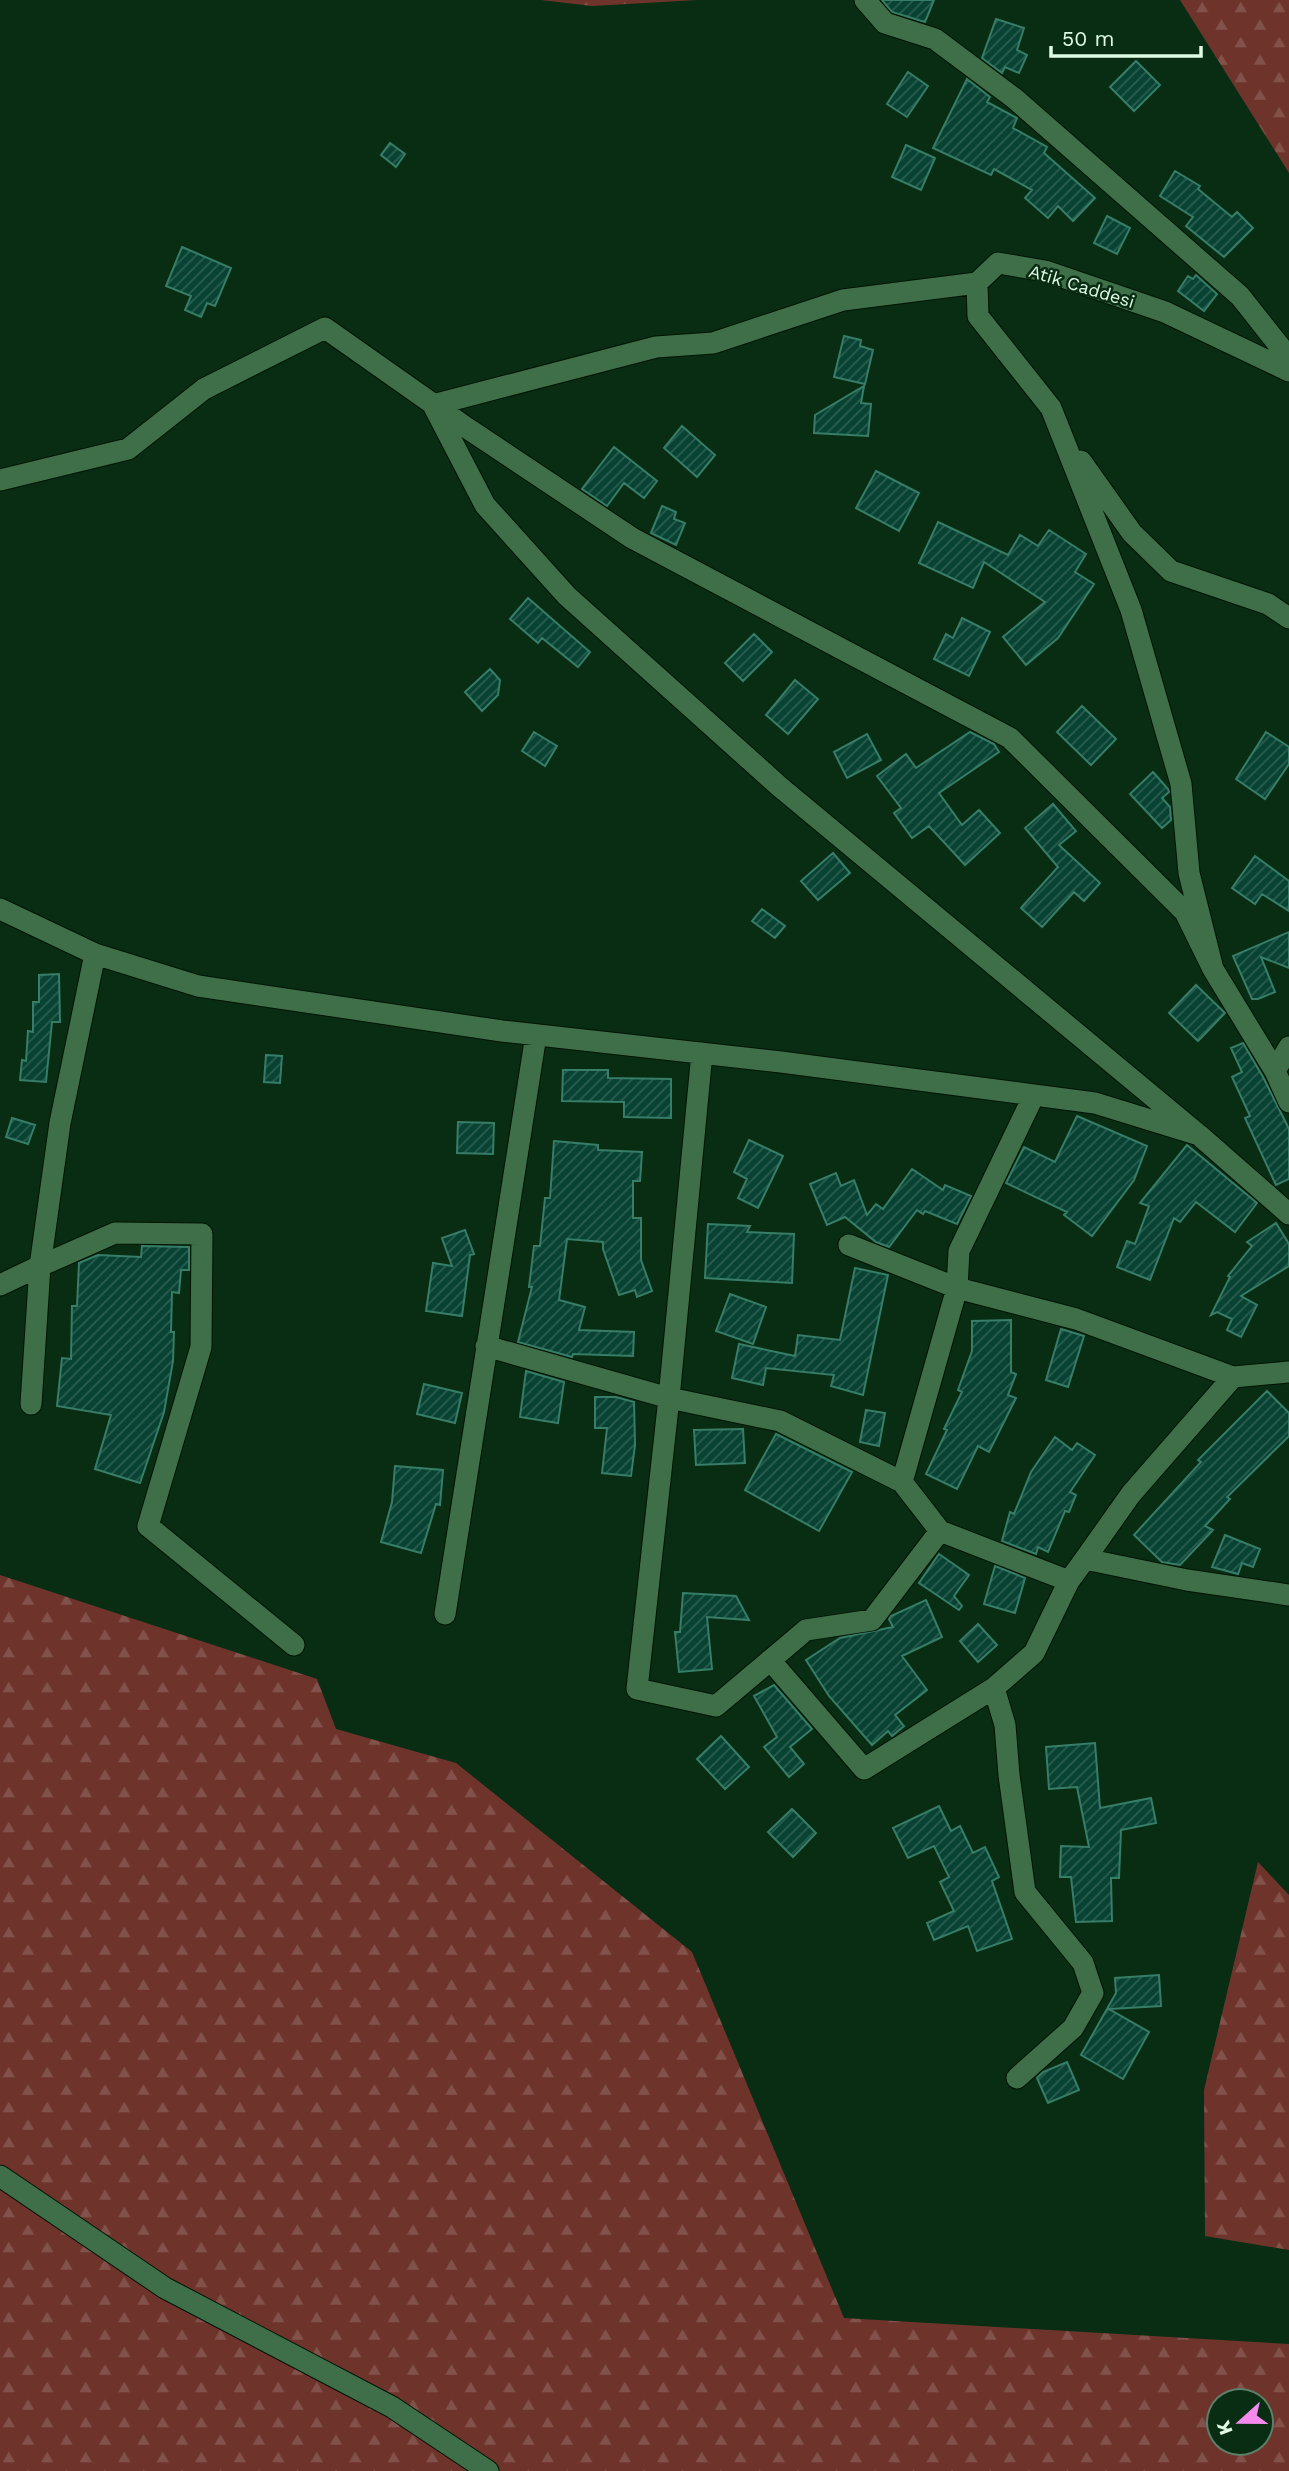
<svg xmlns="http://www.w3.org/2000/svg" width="1289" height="2471" font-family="'Work Sans',sans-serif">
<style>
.forest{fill:url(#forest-firs);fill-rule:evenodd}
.building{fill:url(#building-hatch);stroke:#377d67;stroke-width:2}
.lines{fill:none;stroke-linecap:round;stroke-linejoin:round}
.minor-casing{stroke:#001404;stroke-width:23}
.minor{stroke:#3f6f49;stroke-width:21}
.labels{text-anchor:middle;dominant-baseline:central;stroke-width:5;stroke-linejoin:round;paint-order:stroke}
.street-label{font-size:18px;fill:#e0fae4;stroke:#082d13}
</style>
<defs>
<pattern id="forest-firs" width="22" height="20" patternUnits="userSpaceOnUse" patternTransform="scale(1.75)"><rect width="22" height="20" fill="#6e342c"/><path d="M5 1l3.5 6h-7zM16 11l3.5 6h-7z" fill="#82524a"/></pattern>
<pattern id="building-hatch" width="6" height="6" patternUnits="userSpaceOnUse" patternTransform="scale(1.75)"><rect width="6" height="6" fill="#074233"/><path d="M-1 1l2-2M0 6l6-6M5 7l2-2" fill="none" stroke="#2b5e50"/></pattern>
</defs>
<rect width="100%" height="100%" fill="#082d13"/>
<!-- forest -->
<path class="forest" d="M541 0H697L592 6Z
M1180 0H1289V173Z
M0 1575 317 1679 336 1729 456 1763 692 1952 844 2318 1289 2344V2471H0ZM1219 2401H1261V2443H1219Z
M1258 1862 1289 1895V2250L1205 2236 1204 2090Z"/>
<!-- building -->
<path class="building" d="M882 0H934L925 22 892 12Z
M996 19 1024 28 1017 50 1027 55 1019 73 1005 67 1002 73 982 58Z
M1136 61 1160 85 1134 111 1110 87Z
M908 72 928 86 907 117 887 104Z
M967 79 990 97 987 102 1017 118 1013 128 1047 147 1044 153 1095 198 1073 221 1058 206 1048 218 1025 198 1032 190 994 169 991 175 933 148Z
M390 143 405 154 396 167 381 155Z
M906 145 935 158 921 190 892 177Z
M1175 171 1200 186 1198 189 1232 217 1237 212 1253 228 1224 257 1186 226 1193 217 1160 196Z
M1107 216 1130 228 1117 254 1094 243Z
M182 247 231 268 215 306 207 303 201 317 185 310 191 296 166 286Z
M1196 275 1217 294 1204 311 1178 291 1188 276 1193 279Z
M844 336 861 340 860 346 873 350 865 384 834 377Z
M864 386 861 403 871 404 868 436 814 433 815 415Z
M682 426 715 455 697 477 664 448Z
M614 447 657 481 644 498 624 483 607 506 582 489Z
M876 471 919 493 899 531 856 508Z
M662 506 676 512 674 519 685 523 676 545 651 533Z
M938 522 1008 555 1020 535 1038 546 1049 530 1086 554 1075 572 1094 584 1058 638 1026 665 1003 637 1045 602 984 562 973 588 919 563Z
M528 598 590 652 578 667 542 638 538 643 510 619Z
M962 618 990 632 969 676 934 659 946 634 953 638Z
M754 634 772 652 743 681 725 663Z
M490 669 500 680 498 695 482 711 465 692Z
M795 680 818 699 788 734 766 715Z
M1082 706 1116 739 1091 765 1057 732Z
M534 732 557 746 545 766 522 751Z
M970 732 994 744 999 752 939 793 962 825 979 810 1000 833 965 865 929 826 912 838 894 813 901 808 877 776 906 754 916 768Z
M1266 732 1289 747V764L1265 799 1236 779Z
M867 734 881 760 847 778 834 752Z
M1153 772 1168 789 1169 792 1162 798 1170 807 1171 820 1162 828 1130 794Z
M1053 804 1076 831 1059 845 1100 883 1084 901 1074 892 1042 927 1021 908 1058 867 1025 828Z
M833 853 850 873 818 900 801 881Z
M1255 856 1289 881V911L1262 894 1255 904 1232 888Z
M762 909 785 926 775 938 752 921Z
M1289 932V968L1261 957 1275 992 1258 999H1252L1233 956Z
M59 974 60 1022H52L46 1082 20 1080 22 1060 26 1061 28 1031 33 1032V1002H39V975Z
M1196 985 1225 1013 1198 1041 1169 1013Z
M1243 1043 1263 1077 1289 1129V1179L1276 1185 1245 1118 1250 1116 1232 1077 1242 1072 1231 1048Z
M266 1055 282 1056 280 1083 264 1082Z
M563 1070H608V1078L671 1079V1118L624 1117V1102L562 1101Z
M1077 1116 1147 1146 1134 1180 1092 1236 1064 1215 1067 1212 1006 1183 1024 1147 1055 1162Z
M12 1118 35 1125 28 1144 6 1137Z
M458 1122 494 1123 493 1154 457 1153Z
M749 1140 783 1156 758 1208 738 1198 747 1179 734 1172Z
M554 1141 598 1145V1150L642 1152 640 1181H633V1218H641V1260L652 1291 637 1297 635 1290 619 1295 603 1249V1242L567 1239 559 1300 585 1307 579 1330 634 1332 633 1356 573 1354 572 1357 518 1342 532 1287H529L534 1246H540L545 1198H550Z
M1187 1145 1257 1203 1235 1232 1196 1202 1180 1222 1174 1218 1150 1280 1117 1267 1127 1241 1135 1244 1149 1206 1140 1203Z
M912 1169 943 1190 945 1185 971 1196 957 1224 925 1211 923 1214 917 1210 889 1247 876 1242 845 1217 827 1225 810 1184 836 1173 841 1186 854 1180 867 1215 876 1204 883 1209Z
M1276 1223 1289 1244V1266L1241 1296 1257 1305 1241 1337 1227 1330 1232 1319 1217 1312 1211 1315 1230 1277 1228 1276 1252 1246 1247 1242Z
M708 1224 750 1226 747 1232 794 1234 792 1283 705 1278Z
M465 1230 474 1254 470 1255 462 1316 426 1311 433 1263 452 1266 442 1238Z
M142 1246 189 1247V1270H181L179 1293 172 1292 171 1332H174L173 1361 164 1412 140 1483 95 1469 111 1415 57 1406 62 1358 71 1359 72 1306H77L79 1263 98 1255 141 1257Z
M855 1268 888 1275 863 1395 831 1386 834 1375 766 1368 763 1385 732 1378 739 1344 795 1356 798 1335 840 1340Z
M730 1294 766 1307 753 1344 716 1331Z
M1011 1320V1372L1016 1374 1008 1395 1016 1398 989 1452 978 1446 957 1489 926 1474 947 1430 944 1429 962 1392 958 1390 972 1351V1321Z
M1061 1329 1084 1336 1068 1387 1046 1380Z
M526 1371 564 1382 558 1423 520 1417Z
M424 1384 462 1393 455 1423 417 1414Z
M1267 1391 1289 1413V1436L1227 1497 1230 1499 1205 1526 1213 1530 1180 1565 1162 1562 1134 1535 1201 1462 1198 1460Z
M595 1397H616L634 1402 635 1445 631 1476 602 1473 607 1428H595Z
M866 1410 885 1413 879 1446 860 1442Z
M743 1429 745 1463 696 1465 694 1430Z
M776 1434 852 1472 819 1531 745 1490Z
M1055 1437 1072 1450 1077 1443 1095 1455 1070 1492 1076 1495 1069 1512 1065 1511 1048 1552 1038 1547 1036 1554 1002 1541 1010 1512 1014 1514 1031 1472Z
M395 1466 443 1470 440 1505 436 1504 421 1553 381 1542 392 1502Z
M1225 1535 1260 1549 1253 1567 1242 1563 1238 1574 1212 1567Z
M939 1554 969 1575 954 1596 962 1606 959 1610 919 1583Z
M995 1566 1025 1578 1015 1613 984 1604Z
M683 1593 736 1596 749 1620 707 1617 712 1669 679 1672 675 1632H680Z
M926 1600 942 1637 902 1656 927 1690 895 1715 904 1726 892 1736 888 1731 872 1745 829 1696 806 1660 840 1638 893 1627 889 1619 891 1616Z
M978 1624 997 1645 978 1662 960 1641Z
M774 1685 812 1729 790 1747 804 1764 789 1777 764 1747 777 1737 754 1696Z
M721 1736 749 1767 725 1789 697 1759Z
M1095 1743 1100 1808 1151 1798 1156 1823 1121 1830 1119 1878H1111L1112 1921 1076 1922 1071 1877H1060L1061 1846 1089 1847 1077 1787 1049 1789 1046 1747Z
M939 1806 951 1831 960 1826 973 1853 985 1847 999 1877 992 1881 1012 1939 977 1951 968 1926 934 1940 927 1923 954 1911 940 1882 949 1877 934 1846 908 1858 893 1828Z
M792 1809 816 1833 793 1857 768 1832Z
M1159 1975 1161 2006 1109 2009 1149 2032 1123 2079 1081 2055 1116 1993 1115 1978Z
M1067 2062 1079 2090 1048 2103 1037 2078 1043 2072Z"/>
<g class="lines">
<!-- minor casing -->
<g class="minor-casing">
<path id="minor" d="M865 0 885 23 935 39 1014 98 1240 296 1289 358
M977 283 843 300 713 343 656 347 433 405 485 505 567 596 780 787 1199 1135
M1289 371 1165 312 1045 271 998 263 977 283 978 316 1051 408 1131 610 1181 784 1189 873 1213 969 1275 1071 1289 1102
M1081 461 1132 533 1171 571 1268 604 1289 618
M0 480 128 449 204 389 325 328 467 428 632 538 1010 738 1185 912 1213 969
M0 909 95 954 198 986 502 1031 781 1062 1095 1103 1199 1135 1289 1214
M702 1053 669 1398 637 1689 716 1706 806 1630 872 1620 940 1531 902 1482 957 1288 959 1251 1034 1095
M1275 1071 1289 1047
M849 1245 957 1288 1076 1319 1233 1377
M0 1285 40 1266 60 1123 95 954
M486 1346 669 1398 780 1421 902 1482
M31 1404 40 1266 115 1233 202 1234 201 1347 148 1526 294 1645
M940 1531 1069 1581
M1085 1559 1187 1580 1289 1595
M445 1614 536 1035
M770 1660 864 1769 994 1688 1034 1653 1069 1581 1085 1559 1131 1494 1233 1377 1289 1372
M994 1688 1005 1725 1009 1775 1025 1892 1083 1963 1093 1993 1073 2028 1017 2078
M0 2176 165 2288 392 2407 488 2471"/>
</g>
<!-- minor -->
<use href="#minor" class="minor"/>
</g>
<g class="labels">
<!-- street labels -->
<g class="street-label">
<text transform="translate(1082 286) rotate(17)">Atik Caddesi</text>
</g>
</g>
<!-- north arrow -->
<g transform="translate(1240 2422) rotate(249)"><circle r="33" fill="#082d13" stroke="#5e7f67" stroke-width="2"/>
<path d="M0-5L12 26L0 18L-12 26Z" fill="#f589ee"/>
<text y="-10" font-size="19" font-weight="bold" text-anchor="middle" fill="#e0fae4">K</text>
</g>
<!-- scale -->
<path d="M1051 46v10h150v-10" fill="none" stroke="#e0fae4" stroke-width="3.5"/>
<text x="1062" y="46" font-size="21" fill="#e0fae4" stroke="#082d13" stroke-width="5" paint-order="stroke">50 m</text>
</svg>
